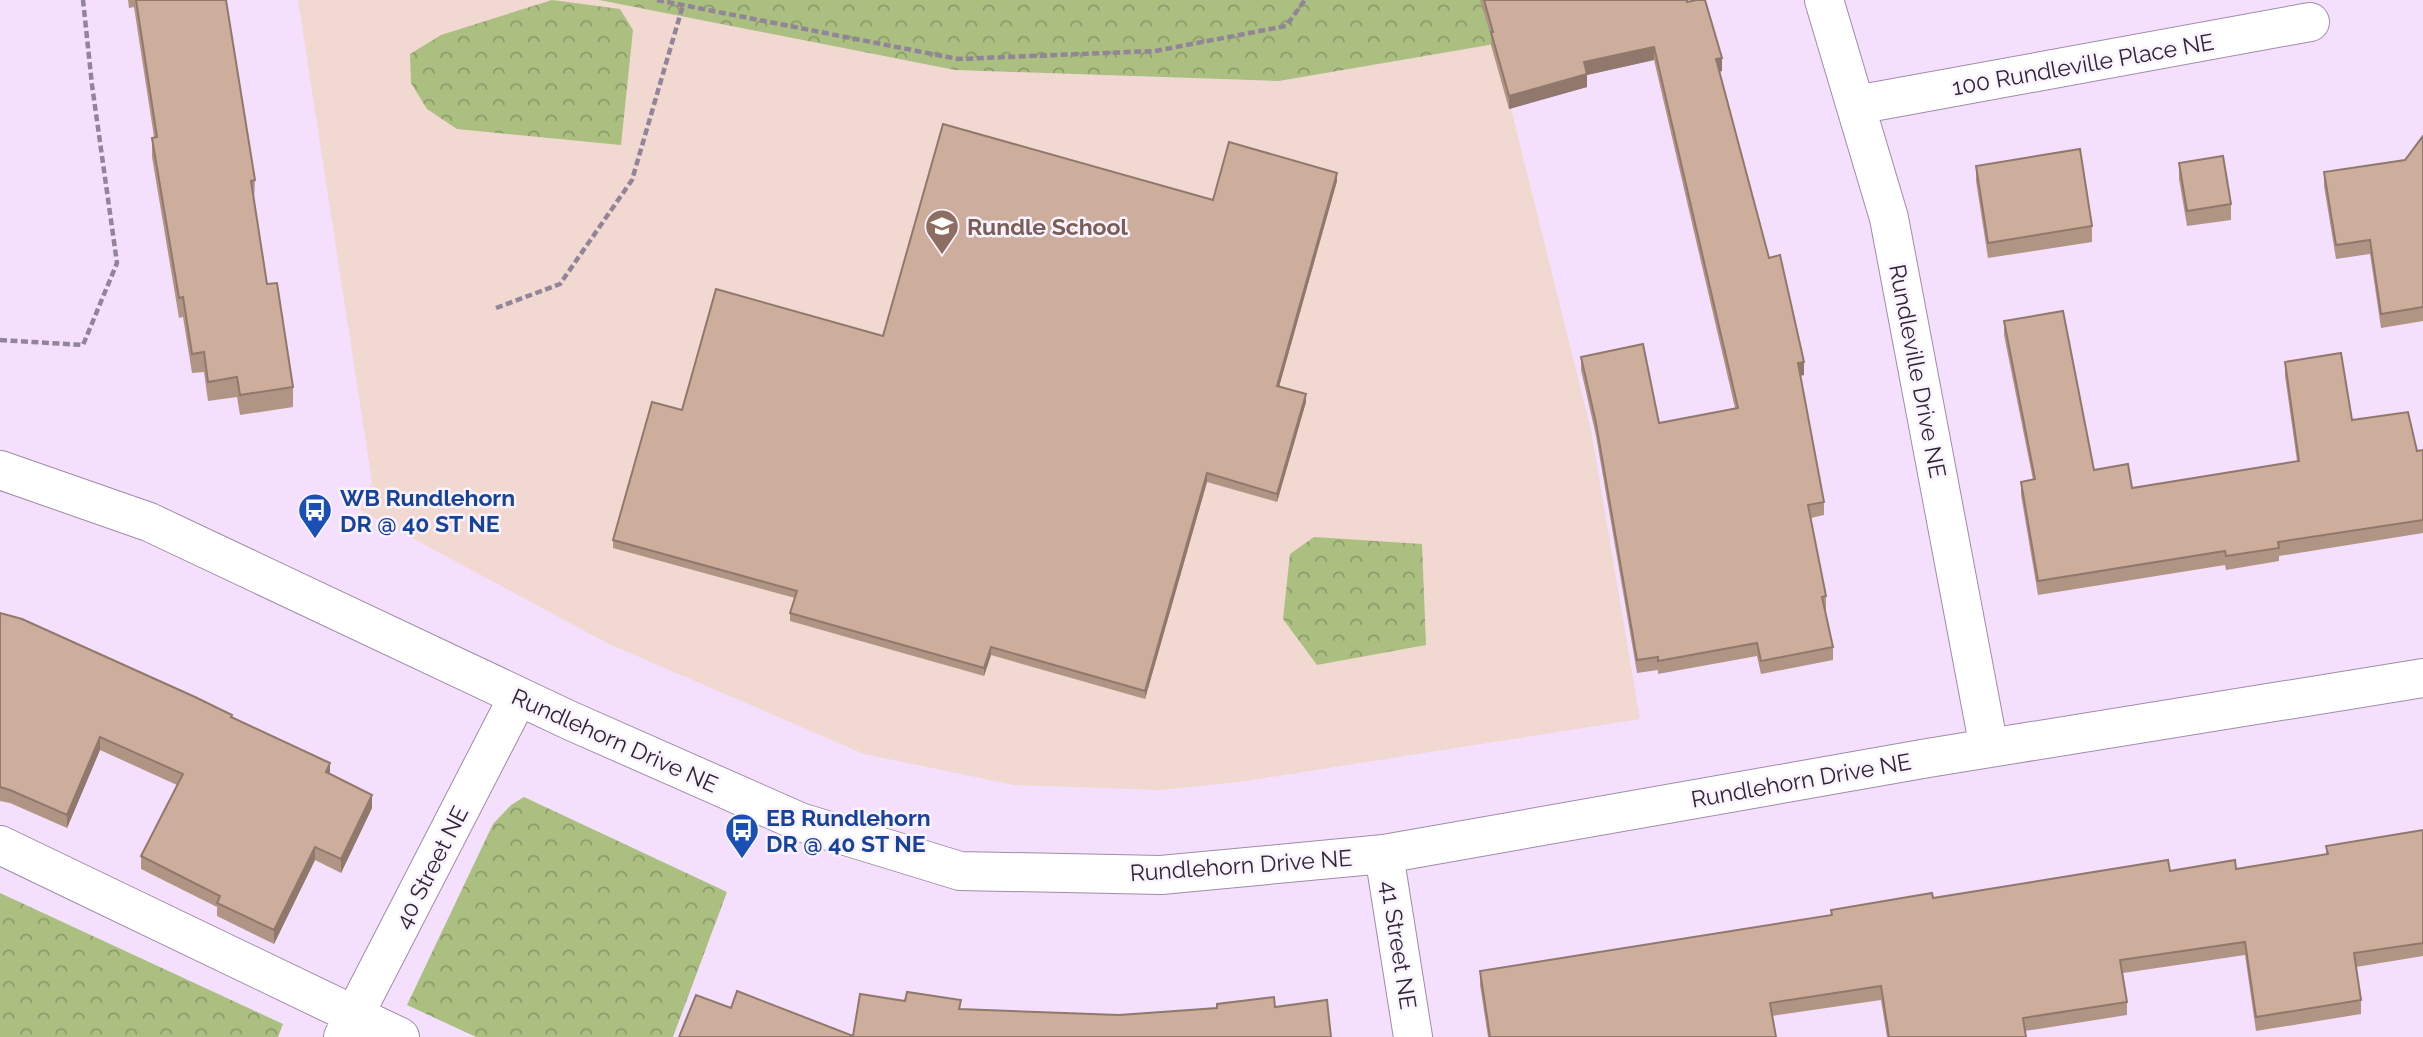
<svg xmlns="http://www.w3.org/2000/svg" width="2423" height="1037" font-family="Raleway,sans-serif">
<style>
.education{fill:#f1d8d0}
.park{fill:url(#park-crowns)}
.lines{fill:none;stroke-linecap:round;stroke-linejoin:round}
.minor-casing{stroke:#9f8ca8;stroke-width:40}
.path{stroke:#928599;stroke-width:4.5;stroke-dasharray:7 3.5;stroke-linecap:butt}
.minor{stroke:#fff;stroke-width:38}
.wall{fill:#b09585}
.shaded-wall{fill:#90796c}
.building{fill:#cdad9b;stroke:#90796c;stroke-width:2}
.labels{text-anchor:middle;dominant-baseline:central;stroke-width:5;stroke-linejoin:round;paint-order:stroke}
.street-label{font-size:23px;fill:#2e2732;stroke:#faf2fe}
.education-label{font-size:23px;font-weight:bold;fill:#785e54;stroke:#faf2fe;text-anchor:start}
.transit-label{font-size:23px;font-weight:bold;fill:#164399;stroke:#faf2fe;text-anchor:start}
</style>
<defs>
<pattern id="park-crowns" width="20" height="18" patternUnits="userSpaceOnUse" patternTransform="scale(1.75)"><rect width="20" height="18" fill="#abbf81"/><path d="M2 6a3 3 0 1 1 6 0M12 15a3 3 0 1 1 6 0" fill="none" stroke="#8c9b6a"/></pattern>
</defs>
<rect width="100%" height="100%" fill="#f4e0fd"/>
<!-- education -->
<path class="education" d="M298 0H599L955 70 1279 81 1495 44 1591 430 1640 719 1239 782 1160 790 1014 785 864 754 609 644 360 510 372 482Z"/>
<!-- park -->
<path class="park" d="M552 0 620 9 633 30 621 145 457 129 427 109 411 83 410 54 441 35Z
M599 0H1483L1495 44 1279 81 955 70Z
M1314 537 1422 544 1426 645 1317 665 1283 619 1290 554Z
M524 797 727 892 673 1037H476L407 1005 493 824 511 805Z
M0 893 283 1024 278 1037H0Z"/>
<g class="lines">
<!-- minor casing -->
<g class="minor-casing">
<path id="minor" d="M1824 0 1889 218 1989 748
M1856 105 2310 22
M0 470 149 522 571 721 800 822 960 871 1161 875 1384 854 1928 758 2423 678
M0 845 400 1037
M1384 854 1413 1037
M343 1037 518 697"/>
</g>
<!-- path -->
<path class="path" d="M657 0 958 59 1155 51 1286 26 1305 0
M496 308 560 284 632 180 683 5
M0 340 83 345 117 263 92 85 83 0"/>
<!-- minor -->
<use href="#minor" class="minor"/>
</g>
<!-- wall -->
<path class="wall" d="M128 0H226L255 180 254 200 267 284 293 387V407L240 415 237 397 208 401 204 372 192 373 183 317 179 318 152 157V138L154 137 134 7 129 8Z
M1480 0H1687L1722 71 1719 72 1769 258 1804 375 1800 376 1824 502V515L1811 518 1826 596V609L1825 610 1833 647V660L1761 674 1757 656 1658 674V670L1637 673 1596 436 1581 370V357L1659 423 1735 408 1654 60 1587 75V87L1509 109 1491 45V36Z
M2423 136V321L2381 328 2370 254 2336 259 2324 186V172L2405 160Z
M2179 163 2231 204V220L2187 226 2179 179Z
M1976 166 2092 226V242L1988 258 1976 181Z
M1337 181 1279 387 1306 402 1277 502 1207 482 1145 699 991 655 984 676 790 621V613L795 598 613 548V540L682 410 883 336 1213 200Z
M2004 321 2094 470 2132 488 2297 461 2285 376V362L2352 420 2417 451 2423 450V533L2279 556V561L2226 570 2225 565 2038 595 2021 495V482L2033 480 2004 335Z
M0 613 232 718 330 775 372 808 341 873 315 860 274 944 217 916V907L141 869V856L177 785 100 750 67 828 10 803 0 801Z
M2423 830V956L2356 967 2361 1000V1014L2256 1031 2245 955 2123 973 2127 1002V1015L2025 1031 2026 1037H1887L1881 1000 1772 1016 1776 1037H1488L1480 985V971L1831 916V910L2170 871 2236 869 2326 855V846Z"/>
<!-- shaded-wall -->
<path class="shaded-wall" d="M1654 47V60L1587 75V87L1509 109V96L1584 62Z
M1722 58V71L1716 72V59Z
M1337 173V181L1277 394V386Z
M1804 362V375L1798 376V363Z
M1306 394V402L1277 502V494Z
M1207 473V482L1145 699V691Z
M991 647V655L984 676V668Z
M100 737V750L67 828V815Z
M330 763V776L326 772Z
M372 795V808L341 873V859Z
M315 847V860L274 944V930Z"/>
<!-- building -->
<path class="building" d="M136 0H226L255 180 251 181 267 284 277 283 293 387 240 395 237 377 208 382 204 352 192 354 183 297 179 298 152 138 157 137Z
M1484 0H1687V2L1696 0H1705L1722 58 1716 59 1769 258 1780 255 1804 362 1798 363 1824 502 1808 505 1826 596 1822 597 1833 647 1761 661 1757 643 1658 661V657L1637 660 1596 423 1581 357 1643 344 1659 423 1738 408 1654 47 1584 62 1587 74 1509 96 1491 32H1493Z
M943 124 1213 200 1229 142 1337 173 1277 386 1306 394 1277 494 1207 473 1145 691 991 647 984 668 790 613 797 591 613 540 652 402 682 410 716 289 883 336Z
M2423 136V307L2381 314 2370 240 2336 245 2324 172 2405 160Z
M2080 149 2092 226 1988 243 1976 166Z
M2223 156 2231 204 2187 211 2179 163Z
M2063 311 2094 470 2128 464 2132 488 2299 461 2285 362 2341 353 2352 420 2408 412 2417 451 2423 450V520L2278 542 2279 548 2226 556 2225 551 2038 581 2021 482 2035 479 2004 321Z
M0 613 22 619 195 697 232 715 231 717 330 763 326 772 372 795 341 859 315 847 274 930 217 903 220 896 141 856 183 774 100 737 67 815 10 790 0 787Z
M2423 830V943L2354 953 2361 1000 2256 1017 2245 942 2120 960 2127 1002 2023 1018 2026 1037H1889L1881 986 1770 1003 1776 1037H1490L1480 971 1832 915 1831 910 1932 893 1933 898 2168 860 2170 871 2235 860 2236 869 2328 854 2326 846Z
M737 991 853 1036 860 994 905 1001 907 992 961 1000 959 1009 1119 1015 1217 1008V1004L1274 997 1275 1007 1327 1000 1331 1037H679L696 995 731 1008Z"/>
<!-- icons -->
<defs>
<g id="school-pin" transform="scale(1.75)"><path d="M0 17L-7.5 6A9.5 9.5 0 1 1 7.5 6Z" fill="#8d6e63" stroke="#faf2fe"/><path d="M0-5L7-2L0 1L-7-2ZM-4 1L0 2.5L4 1V4Q0 6-4 4Z" fill="#fff"/></g>
<g id="bus-pin" transform="scale(1.75)"><path d="M0 17L-7.5 6A9.5 9.5 0 1 1 7.5 6Z" fill="#1a4fb4" stroke="#faf2fe"/><path d="M-5-6H5V4H4V6H2V4H-2V6H-4V4H-5ZM-3.5-4V0h7V-4ZM-3.5 1.2v1.5H-2V1.2ZM2 1.2v1.5H3.5V1.2Z" fill="#fff"/></g>
</defs>
<g fill-rule="evenodd">
<use href="#school-pin" x="942" y="226"/>
<use href="#bus-pin" x="315" y="510"/>
<use href="#bus-pin" x="742" y="830"/>
</g>
<g class="labels">
<!-- street labels -->
<g class="street-label">
<text transform="translate(2083 64) rotate(-10)">100 Rundleville Place NE</text>
<text transform="translate(1918 371) rotate(79)">Rundleville Drive NE</text>
<text transform="translate(615 740) rotate(24)">Rundlehorn Drive NE</text>
<text transform="translate(1801 780) rotate(-10)">Rundlehorn Drive NE</text>
<text transform="translate(1241 865) rotate(-4)">Rundlehorn Drive NE</text>
<text transform="translate(431 867) rotate(-63)">40 Street NE</text>
<text transform="translate(1399 945) rotate(81)">41 Street NE</text>
</g>
<!-- education labels -->
<g class="education-label">
<text x="967" y="226">Rundle School</text>
</g>
<!-- transit labels -->
<g class="transit-label">
<text x="340" y="497">WB Rundlehorn<tspan x="340" dy="26">DR @ 40 ST NE</tspan></text>
<text x="766" y="817">EB Rundlehorn<tspan x="766" dy="26">DR @ 40 ST NE</tspan></text>
</g>
</g>
</svg>
